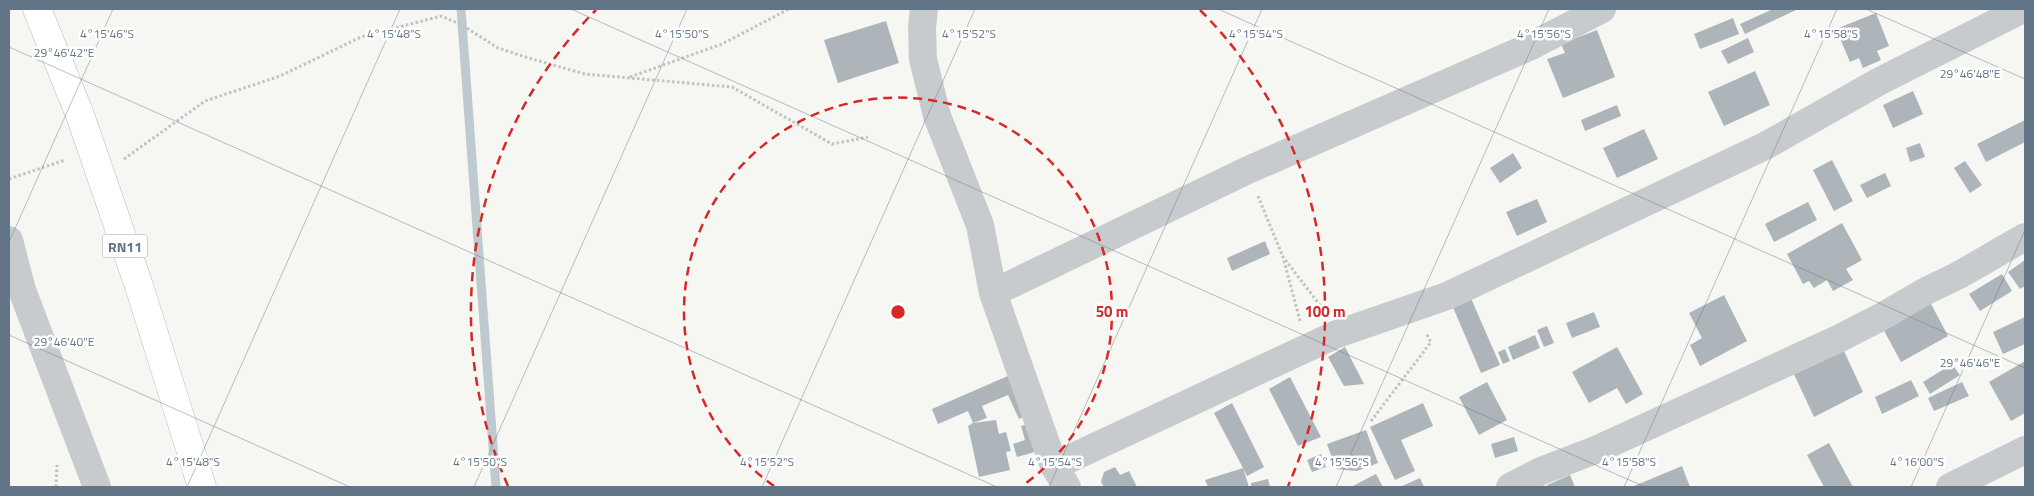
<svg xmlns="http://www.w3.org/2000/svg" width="2034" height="496" font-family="'Titillium Web',sans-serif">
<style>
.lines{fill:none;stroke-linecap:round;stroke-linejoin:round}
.stream{stroke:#becacf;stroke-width:9}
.building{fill:#adb5bb}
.primary-casing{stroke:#b8bcc0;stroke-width:29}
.path{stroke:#c0c2c4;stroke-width:3;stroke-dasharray:2.5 2.5;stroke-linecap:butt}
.minor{stroke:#c8cbce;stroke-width:28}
.primary{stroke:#fff;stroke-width:28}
.ticks{fill:none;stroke:#627586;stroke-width:1;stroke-opacity:0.45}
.ring{fill:none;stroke:#d62828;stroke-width:2.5;stroke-dasharray:9 6}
.labels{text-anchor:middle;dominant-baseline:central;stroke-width:5;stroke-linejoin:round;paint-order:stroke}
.shield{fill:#fff;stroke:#919eaa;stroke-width:1}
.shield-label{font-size:14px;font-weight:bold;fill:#627586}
.ticks-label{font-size:12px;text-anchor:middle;fill:#627586;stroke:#fff;stroke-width:5;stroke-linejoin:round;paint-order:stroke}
.centre{fill:#d62828;stroke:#fff;stroke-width:2.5}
.ring-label{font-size:15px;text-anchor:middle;font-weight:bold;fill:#d62828;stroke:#fff;stroke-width:5;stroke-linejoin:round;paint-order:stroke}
</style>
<rect width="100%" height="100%" fill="#f6f6f2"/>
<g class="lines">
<!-- stream -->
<path class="stream" d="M461 9 496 487"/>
</g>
<!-- building -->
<path class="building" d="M1773 9H1798L1745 34 1740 24Z
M1876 13 1889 46 1877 51 1881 60 1863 68 1859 58 1850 62 1836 29Z
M1733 18 1739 34 1700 49 1694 34Z
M886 21 899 63 838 83 824 40Z
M1597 30 1615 77 1563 98 1547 59 1565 53 1561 44Z
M1748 38 1754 52 1728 64 1721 51Z
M1755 71 1770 105 1724 126 1708 92Z
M1913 91 1923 114 1893 128 1883 105Z
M1617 105 1621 116 1585 131 1581 120Z
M2025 120V142L1986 162 1977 144Z
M1644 129 1658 159 1617 178 1603 148Z
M1920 143 1925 157 1910 162 1906 148Z
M1513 153 1522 168 1500 183 1490 168Z
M1832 160 1853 201 1834 211 1813 170Z
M1965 161 1982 185 1970 193 1954 168Z
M1885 173 1891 186 1867 198 1860 185Z
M1537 199 1547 222 1517 236 1506 212Z
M1808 202 1817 220 1774 242 1765 224Z
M1842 223 1862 260 1846 269 1853 280 1833 291 1827 280 1814 288 1809 281 1803 284 1787 254Z
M1265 241 1270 254 1232 271 1227 258Z
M2025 260V286L2020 289 2008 272Z
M2002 274 2012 291 1980 311 1969 294Z
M1724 295 1747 341 1700 366 1690 345 1702 338 1689 313Z
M1470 296 1500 365 1481 373 1452 305Z
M1929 300 1948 336 1901 362 1882 327Z
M1594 312 1600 327 1572 338 1566 323Z
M2025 317V344L2003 354 1993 332Z
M1547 326 1554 343 1544 347 1537 330Z
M1535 335 1540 348 1513 360 1508 347Z
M1345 347 1364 384 1344 386 1328 357Z
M1617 347 1643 394 1626 404 1617 388 1589 403 1572 372Z
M1505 349 1510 361 1503 364 1498 352Z
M1843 349 1863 392 1814 417 1793 372Z
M2025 361V413L2011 421 1989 382Z
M1952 364 1960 375 1930 394 1923 382Z
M1017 372 1034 412 1019 419 1008 395 982 406 987 418 973 423 968 411 938 424 932 409Z
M1290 377 1321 437 1298 446 1269 389Z
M1911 380 1919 396 1882 414 1875 397Z
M1487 382 1507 420 1479 435 1459 397Z
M1962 382 1969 396 1934 411 1928 398Z
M1232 403 1264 467 1247 476 1243 468 1249 487H1208L1205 480 1243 468 1214 413Z
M1423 403 1433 426 1401 440 1415 471 1395 480 1370 427Z
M996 420 999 434 1006 432 1011 451 1006 452 1010 470 979 477 968 426 973 423Z
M1035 422 1042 450 1017 457 1013 444 1025 440 1021 426Z
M1366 430 1378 463 1357 471 1336 469 1327 444Z
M1514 437 1518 451 1495 458 1491 444Z
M1829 443 1853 487H1824L1807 455Z
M1321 454 1326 467 1312 472 1307 460Z
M1682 466 1690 487H1635L1634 486Z
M1115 467 1120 475 1129 471 1137 487H1104L1101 482 1104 472Z
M1376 474 1383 487H1351Z
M1570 475 1575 487H1548L1547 485Z
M1420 478 1424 487H1400Z
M1268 479 1270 487H1251V483Z"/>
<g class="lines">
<!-- primary casing -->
<g class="primary-casing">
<path id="primary" d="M37 9 80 115 139 286 202 487"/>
</g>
<!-- path -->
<path class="path" d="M630 77 722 44 789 9
M124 159 205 101 280 76 361 37 441 16 462 25 498 48 532 59 585 74 732 87 832 144 868 137
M9 179 65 160
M1258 196 1283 257
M1300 321 1283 257 1323 309
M1371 421 1431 342 1426 333
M56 487 57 465"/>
<!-- minor -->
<path class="minor" d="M924 9 922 28 923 59 937 116 980 225 993 293 1054 466 1067 487
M9 240 22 290 97 487
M993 293 1248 170 1529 47 1602 9
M1054 466 1337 334 1447 296 1765 146 1880 81 2023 9
M1510 487 1541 471 1598 449 1838 339 1881 317 1926 291 1959 275 2025 237
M1950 487 2025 450"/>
<!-- primary -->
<use href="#primary" class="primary"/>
</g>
<!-- ticks -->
<path class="ticks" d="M571 9 1645 487M1218 9 2025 368M1866 9 2025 79M9 47 997 487M9 242 113 9M9 335 350 487M187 487 400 9M474 487 687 9M762 487 975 9M1049 487 1262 9M1336 487 1549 9M1624 487 1837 9M1911 487 2025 230"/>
<!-- distance rings -->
<g class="ring">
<path d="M774 486A214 214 0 1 1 1022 486"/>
<path d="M508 486A427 427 0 0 1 596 10M1200 10A427 427 0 0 1 1288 486"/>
</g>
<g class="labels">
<!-- shield labels -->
<rect class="shield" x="102.5" y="234.5" width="45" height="23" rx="4"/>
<g class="shield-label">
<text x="125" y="246">RN11</text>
</g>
</g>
<g class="ticks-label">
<text x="394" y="38">4°15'48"S</text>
<text x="682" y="38">4°15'50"S</text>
<text x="969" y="38">4°15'52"S</text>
<text x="1256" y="38">4°15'54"S</text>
<text x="107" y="38">4°15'46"S</text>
<text x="1544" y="38">4°15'56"S</text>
<text x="1831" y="38">4°15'58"S</text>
<text x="64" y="57">29°46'42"E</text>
<text x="1970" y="78">29°46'48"E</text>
<text x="64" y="346">29°46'40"E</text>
<text x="1970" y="367">29°46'46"E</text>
<text x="193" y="466">4°15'48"S</text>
<text x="480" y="466">4°15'50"S</text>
<text x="767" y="466">4°15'52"S</text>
<text x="1055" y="466">4°15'54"S</text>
<text x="1342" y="466">4°15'56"S</text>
<text x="1629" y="466">4°15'58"S</text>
<text x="1917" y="466">4°16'00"S</text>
</g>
<circle cx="898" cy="312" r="8" class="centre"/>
<g class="ring-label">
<text x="1112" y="317">50 m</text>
<text x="1325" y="317">100 m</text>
</g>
<!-- border -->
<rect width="2034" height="496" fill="none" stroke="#627586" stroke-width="20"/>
</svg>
